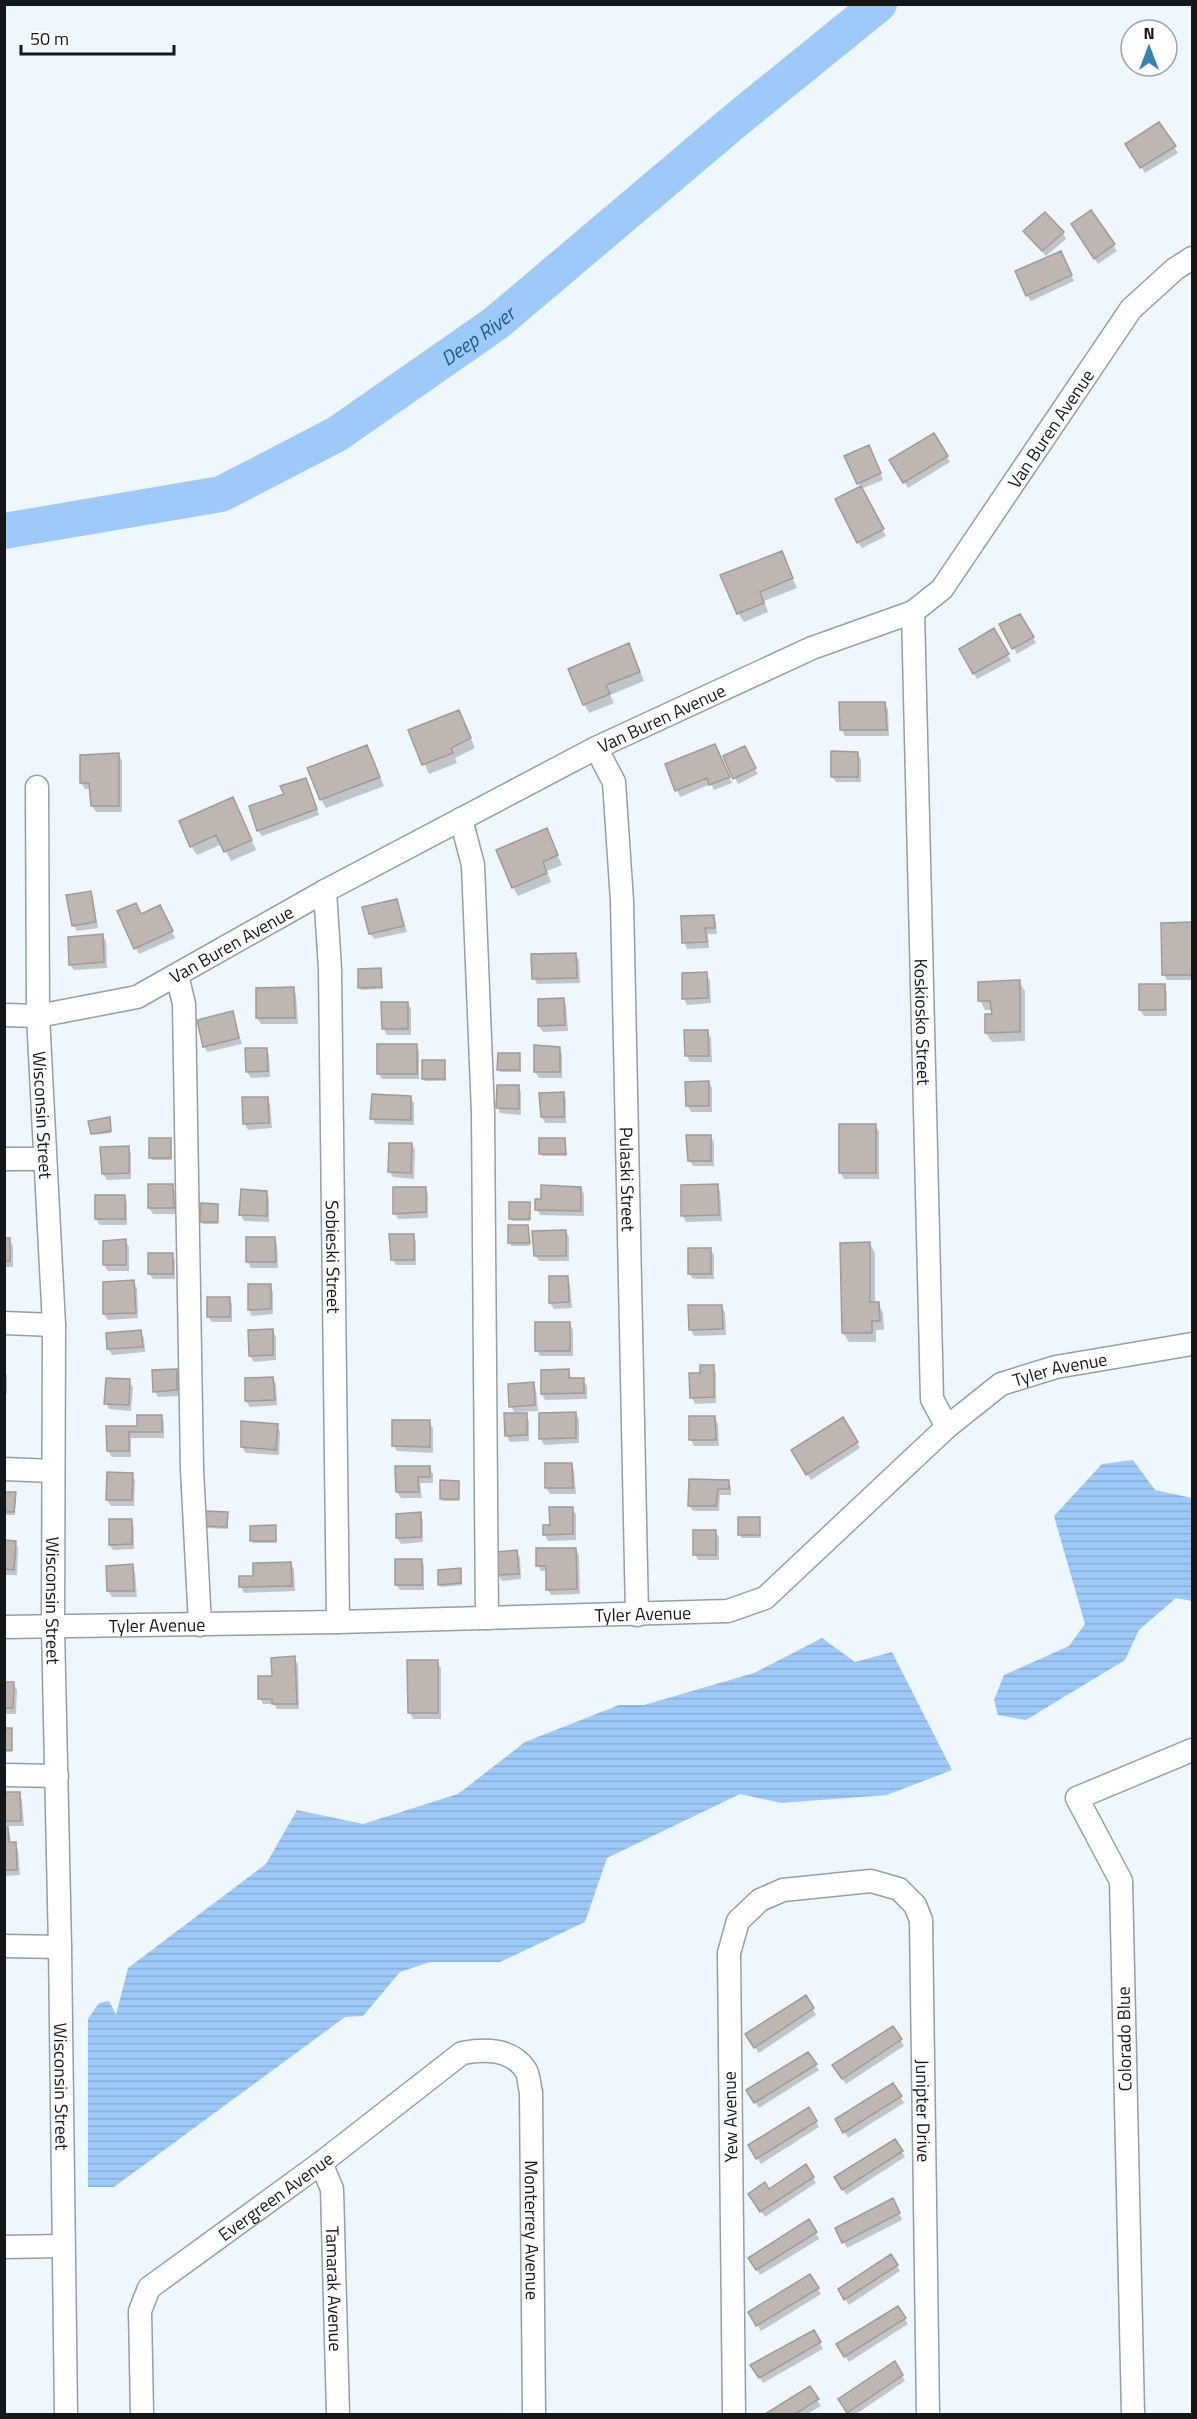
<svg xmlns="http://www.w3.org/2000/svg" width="1197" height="2419" font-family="'Titillium Web',sans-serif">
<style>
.water{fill:url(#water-rules)}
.shadow{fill:#0003}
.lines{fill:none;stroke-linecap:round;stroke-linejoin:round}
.river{stroke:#9ecaf9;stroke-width:36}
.building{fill:#beb6b0;stroke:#a39a94;stroke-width:1.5}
.minor-casing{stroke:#969fa5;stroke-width:25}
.minor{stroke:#fff;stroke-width:22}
.labels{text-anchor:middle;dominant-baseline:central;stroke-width:5;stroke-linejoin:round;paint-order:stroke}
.street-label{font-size:18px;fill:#14171a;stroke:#fff}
.water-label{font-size:20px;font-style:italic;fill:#1a5891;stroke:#fff}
</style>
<defs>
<pattern id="water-rules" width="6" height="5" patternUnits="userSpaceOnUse" patternTransform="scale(1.5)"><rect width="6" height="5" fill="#9ecaf9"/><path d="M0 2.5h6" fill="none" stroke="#87add5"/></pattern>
</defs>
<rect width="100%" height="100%" fill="#eef7fe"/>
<!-- water -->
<path class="water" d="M1133 1460 1155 1490 1192 1498V1601L1176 1598 1139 1630 1125 1660 1026 1720 998 1715 994 1700 1004 1675 1069 1646 1085 1624 1054 1516 1102 1464Z
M822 1638 855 1662 892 1652 952 1770 887 1795 781 1803 740 1794 607 1858 585 1922 500 1962H430L400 1972 363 2016 345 2017 114 2187H88V2019L99 2003 109 2001 116 2015 128 1968 266 1864 297 1810 363 1824 458 1794 525 1742 619 1705H644L754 1673Z"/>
<!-- shadow -->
<path class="shadow" d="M1159 124 1178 153 1145 173 1127 144Z
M1076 230 1113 245 1117 251 1098 264Z
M1025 231 1063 233 1066 239 1046 256Z
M1064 259 1074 281 1031 301 1027 295Z
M934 435 950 462 908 488 891 460Z
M872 453 883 480 861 489 886 536 862 548 858 542 861 488 846 457Z
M781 553 797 588 764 601 768 612 744 622 738 613Z
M1020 615 1036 643 1017 654 1001 625Z
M994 630 1011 661 977 679 961 649Z
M629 645 644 681 610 695 614 703 589 713 584 704Z
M884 703 888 709 889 736H845L842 730Z
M463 721 475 748 455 758 457 763 429 774 410 731Z
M367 747 384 786 326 808 321 799Z
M744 748 758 774 738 784 725 757Z
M718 751 732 783 714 790 711 784 680 797 666 765Z
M857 753 861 759V782H836L832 776Z
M119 755 122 761V812H96L92 806 91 789H85L81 783Z
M309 786 319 815 262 836 258 830Z
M237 808 256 850 231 861 222 844 197 855 191 846Z
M547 830 562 865 547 871 551 882 518 896 513 887Z
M90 892 93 898 98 928 77 931 73 925Z
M397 900 407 932 374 939 370 933Z
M163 913 175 938 139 954 136 948 141 915Z
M713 916 716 922 717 934H708L709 948 687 949 684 943 683 918Z
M1192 923V980H1167L1164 974 1162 925Z
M102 935 106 941 107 968 74 970 70 965Z
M575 954 579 960 580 983 537 984 534 978Z
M380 969 383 989 361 990 359 971Z
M706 974 710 980 711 1003 687 1005 684 999Z
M1019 982 1025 991V1041L992 1042 986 1033 993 1016V1010H985L980 1000Z
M1164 986 1167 992V1016H1144L1140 1010Z
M293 989 296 994 298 1024H261L257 1018Z
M563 999 566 1005 568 1031 543 1032 539 1026Z
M408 1003 411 1009V1035H387L384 1029Z
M232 1013 242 1044 207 1052 204 1046Z
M707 1032 711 1038 712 1062H690L687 1056Z
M416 1045 419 1051V1079H382L378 1073Z
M559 1048 562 1054V1078H539L535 1072Z
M266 1049 269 1055 270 1077 251 1078 247 1072Z
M519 1055 521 1072H500L498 1069Z
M444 1062 446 1081H425L423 1079Z
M709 1082 712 1088V1112H691L688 1106 687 1084Z
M518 1086 521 1092V1115L500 1113 497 1107Z
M563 1093 566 1099V1123H545L542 1117Z
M410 1097 414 1103V1125L375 1124 372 1118Z
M267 1098 270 1104 272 1128 248 1130 245 1124Z
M109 1119 111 1133 94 1135 92 1133Z
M875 1126 879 1131V1179H844L841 1173Z
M710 1136 714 1142V1166H693L689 1160Z
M170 1139 172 1160H152L151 1157Z
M564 1139 567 1156H542L541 1153Z
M412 1144 415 1150 414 1179 393 1177 389 1171Z
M128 1147 131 1153V1179L107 1180 103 1174 102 1148Z
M172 1185 175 1191 176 1214H153L149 1208Z
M717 1185 720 1191 722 1221 686 1222 683 1216V1187Z
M425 1188 428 1194V1218L398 1219 395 1213Z
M581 1188 584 1194V1216L540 1215 537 1209 542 1200Z
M266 1192 269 1198V1222L244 1221 241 1215Z
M124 1196 127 1202V1225H100L96 1219Z
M529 1203 530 1221H512L511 1219Z
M217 1206 218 1224H203L201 1221Z
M509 1226H527L530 1246H511Z
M566 1231 569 1237V1261H539L535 1255Z
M413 1236 416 1241V1265H396L392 1259Z
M248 1238H274L277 1244 278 1268H251L248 1262Z
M4 1239 9 1240 13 1246V1267H4Z
M125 1241 129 1247V1271H108L104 1265Z
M870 1244 875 1253V1304H878L883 1313 884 1330H876V1342H849L843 1333Z
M710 1249 714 1255V1279H693L689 1273Z
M172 1254 175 1260V1279H153L149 1273Z
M550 1278H567L570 1284 572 1308 554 1309 550 1303Z
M133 1282 137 1288 138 1318 108 1320 104 1314Z
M270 1286 273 1292V1314L252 1316 249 1310Z
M229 1298 232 1304V1322H212L208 1316Z
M689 1306H721L725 1312 726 1335 694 1336 691 1330Z
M570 1324 573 1330V1356H540L537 1350Z
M273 1331 276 1337V1360L254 1362 250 1356Z
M140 1332 144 1338 145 1352 112 1355 108 1349 107 1335Z
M713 1366 716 1372V1403L695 1404 692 1398 691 1374H702Z
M176 1370 179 1376V1396L158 1397 155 1391Z
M568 1370 572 1380H583L587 1386V1399L545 1400 542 1394V1371Z
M4 1373 7 1375V1394H4Z
M273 1378 276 1384 277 1405 250 1407 246 1401Z
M129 1381 133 1387 131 1411 109 1409 106 1403Z
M533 1384 536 1390 538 1411 514 1412 511 1406Z
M575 1413 579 1419V1443L544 1445 541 1439Z
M526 1415 529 1421V1441L510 1442 507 1436Z
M161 1416 164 1422V1438H131V1457H112L108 1451 107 1427H138Z
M714 1418 718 1424 719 1446H694L691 1440Z
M843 1419 860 1448 811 1480 793 1450Z
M429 1422 433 1428V1453L397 1451 393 1445Z
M277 1426 280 1432 279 1455 246 1453 242 1447Z
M571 1465 574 1471 576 1494H550L546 1488Z
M429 1468 433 1474V1483H420L422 1498H401L397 1492Z
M132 1475 135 1481 134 1506H111L107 1500Z
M728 1481 731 1487V1495H720L719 1511H693L689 1505Z
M458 1483 459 1501H443L441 1499Z
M4 1494H15L16 1496 15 1515H4Z
M572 1509 576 1514V1540L548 1541 545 1535V1526H552Z
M228 1514V1529L205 1528 204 1526Z
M420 1514 423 1520V1542L401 1544 397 1538Z
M740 1518H759L761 1538H741Z
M131 1521 134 1527V1549L113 1550 110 1545Z
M275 1526 277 1543H253L252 1540Z
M715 1532 719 1537V1560H698L695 1554Z
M4 1542H15L18 1548 17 1575H4Z
M575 1549 579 1555 580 1594 551 1595 548 1590V1571H541L538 1565Z
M517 1552 520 1558 521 1579 502 1581 498 1575Z
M421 1560 424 1566V1590H400L396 1584Z
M290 1563 294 1569 295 1591 244 1593 241 1587 254 1578Z
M132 1566 135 1572 137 1597H112L108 1591Z
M461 1570 462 1585 441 1587 440 1584Z
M294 1658 298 1664 299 1709H277L274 1704H263L260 1698Z
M437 1662 441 1668V1719H413L410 1713Z
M4 1684H13L17 1690 16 1714H4Z
M4 1730H11L12 1732V1752H4Z
M4 1794H19L22 1800 24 1826H4Z
M4 1829H7L10 1835 11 1844H15L18 1850 20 1875 4 1876Z
M806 1997 816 2015 759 2053 750 2040Z
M893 2028 904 2046 846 2084 838 2072Z
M807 2054 819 2070 759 2108 748 2090Z
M893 2085 904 2103 848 2138 837 2120Z
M809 2109 819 2127 761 2164 750 2146Z
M895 2141 905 2157 846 2195 836 2177Z
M806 2166 816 2183 765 2217 753 2200Z
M896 2206 902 2220 847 2248 837 2229Z
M809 2221 819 2239 760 2275 753 2264Z
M890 2256 900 2271 849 2305 840 2290Z
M810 2276 821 2294 761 2331 750 2313Z
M897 2308 908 2324 849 2362 838 2344Z
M814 2332 823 2349 763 2383 752 2366Z
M895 2363 905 2381 856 2414H849L843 2405Z
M810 2388 821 2406 807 2414H768Z"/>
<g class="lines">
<!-- river -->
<path class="river" id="s1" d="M4 531 221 494 337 434 496 323 736 120 879 4"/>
</g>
<!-- building -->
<path class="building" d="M1159 122 1176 146 1140 168 1125 144Z
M1091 210 1115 244 1094 259 1071 224Z
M1045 212 1064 232 1042 251 1023 231Z
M1061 251 1072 275 1026 296 1015 271Z
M934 433 948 456 903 483 889 460Z
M869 445 881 473 857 484 844 456Z
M861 486 884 529 857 543 835 499Z
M782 551 793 578 760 592 764 603 737 614 720 575Z
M1020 614 1034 637 1012 649 999 624Z
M994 628 1009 654 973 674 959 649Z
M629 643 640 672 606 685 610 694 583 705 568 669Z
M839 702H885L887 730H840Z
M459 710 471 738 451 748 453 753 422 765 408 730Z
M715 744 730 777 709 785 707 778 675 791 665 764Z
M367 745 380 777 320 800 307 768Z
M745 746 756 768 733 779 723 756Z
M831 751 858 752V777H831Z
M119 753V806H91L89 783H80V755Z
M306 778 317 809 257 831 249 806 284 794 280 786Z
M233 797 252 840 224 852 216 835 190 847 179 821Z
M547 828 558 855 543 862 547 873 512 888 496 850Z
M91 891 96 922 72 926 66 895Z
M397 899 404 926 369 934 362 907Z
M136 903 141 914 160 905 173 931 134 949 117 911Z
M714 915 715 928H705L707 942 682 943 681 916Z
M1192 922V975H1162L1161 923Z
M103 934 104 962 69 965 68 937Z
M576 953 577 978 532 979 531 954Z
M381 968 382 987 358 988V969Z
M707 972 708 998 682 999V973Z
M1020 980V1032L985 1033V1014H992L990 1001H978V982Z
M1139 984H1165V1010H1139Z
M294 987 295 1018H256V988Z
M564 998 565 1025 538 1026V999Z
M381 1002H408V1029H382Z
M233 1011 239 1038 203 1047 197 1020Z
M684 1030H708L709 1056H685Z
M377 1044H417V1074H377Z
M534 1045 560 1047V1072H534Z
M245 1048H267L268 1071 246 1072Z
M498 1053H520V1070H497Z
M422 1060H445V1079H422Z
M709 1081V1106H686L685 1082Z
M497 1085H519V1109L496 1108Z
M564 1092V1117H541L539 1093Z
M372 1094 411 1096V1120L370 1119Z
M242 1097H268L269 1123 243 1124Z
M110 1117 111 1131 91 1134 88 1121Z
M839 1124H876V1173H839Z
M686 1135H711V1161H688Z
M149 1138H171V1158H149Z
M539 1138H565L566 1154H539Z
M389 1143H412L411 1173 388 1172Z
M129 1146V1173L102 1174 100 1147Z
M148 1184H173L174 1208H148Z
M718 1184 719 1215 681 1216V1185Z
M541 1185 581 1187V1211L535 1210V1199H541Z
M393 1187H426V1212L393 1214Z
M241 1189 267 1191V1216L239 1215Z
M95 1195H125V1219H95Z
M509 1202H530V1219H509Z
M201 1203 218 1204V1222H200Z
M508 1225H528L530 1243H508Z
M566 1230V1256H534L532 1231Z
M389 1234H414V1260H391Z
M246 1237H275L276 1262H246Z
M4 1238H10V1261H4Z
M126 1239V1265H103V1241Z
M870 1242V1302H879L880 1321H872V1333H842L840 1243Z
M688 1248H711V1274H688Z
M148 1253H173V1274H148Z
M549 1276H568L569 1302 549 1303Z
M134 1280 136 1313 103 1314V1282Z
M248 1284H271V1309L248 1310Z
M207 1297H230V1317H207Z
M688 1305H722L723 1329 689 1330Z
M535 1322H570V1351H535Z
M273 1329V1355L249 1356 248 1330Z
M141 1330 143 1347 107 1349 106 1333Z
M700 1365H714V1397L690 1398 689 1373H700Z
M177 1369V1390L153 1392 152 1370Z
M569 1369V1378H584V1393L541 1394V1370Z
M273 1377 275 1400 245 1401V1378Z
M106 1378 130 1379 129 1405 104 1404Z
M534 1382 535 1405 509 1407 508 1384Z
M576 1412V1438L539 1439V1413Z
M504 1413H527V1435L505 1436Z
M137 1415H162V1432H129V1451H107L106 1426H137Z
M689 1416H715L716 1440H689Z
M843 1417 858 1442 806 1475 791 1450Z
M392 1420H430V1447L392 1446Z
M241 1421 278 1424 276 1450 241 1447Z
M545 1463H572L573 1488H545Z
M395 1466H430V1477H418L419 1492H396Z
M107 1472 133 1473 132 1500H106Z
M689 1479 729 1480V1489H718L716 1506H688Z
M440 1480 459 1481V1499H440Z
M4 1492H16L14 1512H4Z
M549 1507H573V1534L543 1535V1525H550Z
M204 1511 228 1512 227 1527 203 1526Z
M421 1512V1537L396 1538V1514Z
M738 1517H760V1535H738Z
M109 1519H132V1544L109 1545Z
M276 1525V1541H250V1526Z
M693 1530H716V1555H693Z
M4 1540 16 1541 14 1570 4 1569Z
M536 1548H576L577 1589 546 1590V1566H536Z
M517 1550 519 1574 497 1575V1552Z
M395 1559H422V1585H395Z
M291 1562 292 1586 239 1587V1576H253V1563Z
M133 1564 134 1591H107L106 1566Z
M461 1568V1583L438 1585V1570Z
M295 1656 297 1704H272V1699H258V1676H272L271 1658Z
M407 1660H438V1713H408Z
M4 1682H14L13 1708H4Z
M4 1728H12V1750H4Z
M4 1792H20L21 1821H4Z
M8 1827 9 1842H16L17 1870H4V1828Z
M806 1995 814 2008 754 2048 745 2034Z
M893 2026 902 2039 842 2079 832 2065Z
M808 2052 817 2064 754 2103 746 2090Z
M893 2083 902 2096 843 2133 835 2119Z
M809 2107 817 2121 756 2159 748 2145Z
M895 2139 903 2151 842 2190 834 2177Z
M806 2164 814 2177 760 2212 748 2194 765 2182 769 2189Z
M893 2198 900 2213 842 2243 835 2228Z
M809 2219 817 2232 756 2270 748 2258Z
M891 2254 898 2265 844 2300 838 2289Z
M810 2274 819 2288 756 2326 748 2312Z
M898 2306 906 2318 844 2357 836 2344Z
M814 2330 821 2342 759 2378 750 2365Z
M895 2361 903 2375 847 2413 838 2399Z
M810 2386 819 2399 795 2414H765Z"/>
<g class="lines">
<!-- minor casing -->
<g class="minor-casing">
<g id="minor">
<path id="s2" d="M913 612 932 1399 947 1427"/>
<path id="s3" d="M596 748 614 782 622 901 637 1615"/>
<path id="s4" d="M37 787 38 1016 54 1325 53 1627 60 1947 66 2414"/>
<path d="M461 819 473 865 483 1113 487 1618"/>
<path id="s5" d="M325 891 330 969 338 1622"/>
<path d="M177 975 184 1004 192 1469 200 1625"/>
<path id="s6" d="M4 1015 38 1016 137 997 325 891 596 748 812 648 913 612 942 589 1131 309 1175 269 1192 258"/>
<path d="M4 1159H45"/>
<path d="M4 1323 54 1325"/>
<path d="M4 1469 53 1471"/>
<path id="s7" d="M4 1627 338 1622 728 1611 765 1598 947 1427 1001 1384 1056 1367 1192 1344"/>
<path d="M4 1775 57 1776"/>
<path d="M4 1946 60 1947"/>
<path id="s8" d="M321 2163 332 2189 338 2414"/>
<path d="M4 2247 63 2246"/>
<path id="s9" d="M142 2414 140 2311 149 2288 321 2163 462 2053C484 2049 510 2048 525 2069 529 2074 529 2085 531 2092L534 2414"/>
<path id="s10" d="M734 2414 729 1953 738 1921 760 1900 783 1890 871 1881 899 1889 915 1905 921 1920 928 2414"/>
<path d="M1133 2414 1121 1881 1077 1798 1192 1750"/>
</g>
</g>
<!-- minor -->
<use href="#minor" class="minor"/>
</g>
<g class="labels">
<!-- street labels -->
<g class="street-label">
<text stroke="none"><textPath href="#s6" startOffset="1233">Van Buren Avenue</textPath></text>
<text stroke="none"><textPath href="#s6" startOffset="729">Van Buren Avenue</textPath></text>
<text stroke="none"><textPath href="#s6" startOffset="243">Van Buren Avenue</textPath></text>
<text stroke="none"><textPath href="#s2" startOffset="410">Koskiosko Street</textPath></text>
<text stroke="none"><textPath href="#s4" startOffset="328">Wisconsin Street</textPath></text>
<text stroke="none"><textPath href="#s3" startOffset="436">Pulaski Street</textPath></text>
<text stroke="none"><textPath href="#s5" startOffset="366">Sobieski Street</textPath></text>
<text stroke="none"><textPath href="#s7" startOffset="1143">Tyler Avenue</textPath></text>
<text stroke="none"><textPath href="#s4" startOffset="814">Wisconsin Street</textPath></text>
<text stroke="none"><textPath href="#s7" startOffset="639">Tyler Avenue</textPath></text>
<text stroke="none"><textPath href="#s7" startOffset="153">Tyler Avenue</textPath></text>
<text transform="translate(1124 2039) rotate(-91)">Colorado Blue</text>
<text stroke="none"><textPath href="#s4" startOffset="1300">Wisconsin Street</textPath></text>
<text stroke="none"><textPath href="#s10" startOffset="897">Junipter Drive</textPath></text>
<text transform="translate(730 2117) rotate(-91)">Yew Avenue</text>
<text stroke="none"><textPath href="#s9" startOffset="284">Evergreen Avenue</textPath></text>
<text stroke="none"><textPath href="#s9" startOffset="750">Monterrey Avenue</textPath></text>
<text stroke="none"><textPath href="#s8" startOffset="128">Tamarak Avenue</textPath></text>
</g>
<!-- water labels -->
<g class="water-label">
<text stroke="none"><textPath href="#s1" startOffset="522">Deep River</textPath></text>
</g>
</g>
<!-- border -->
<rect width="1197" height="2419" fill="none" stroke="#14171a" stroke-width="12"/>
<!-- north arrow -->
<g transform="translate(1149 48)"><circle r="28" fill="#ffffff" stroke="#a1a2a3" stroke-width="1.5"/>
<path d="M0-4.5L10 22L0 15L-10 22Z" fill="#3680b4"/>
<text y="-9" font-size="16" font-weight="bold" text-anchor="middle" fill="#14171a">N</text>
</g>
<!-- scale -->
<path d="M21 45v9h153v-9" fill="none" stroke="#14171a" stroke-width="3"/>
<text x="30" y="45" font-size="18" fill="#14171a" stroke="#ffffff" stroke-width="4.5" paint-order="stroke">50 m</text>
</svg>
